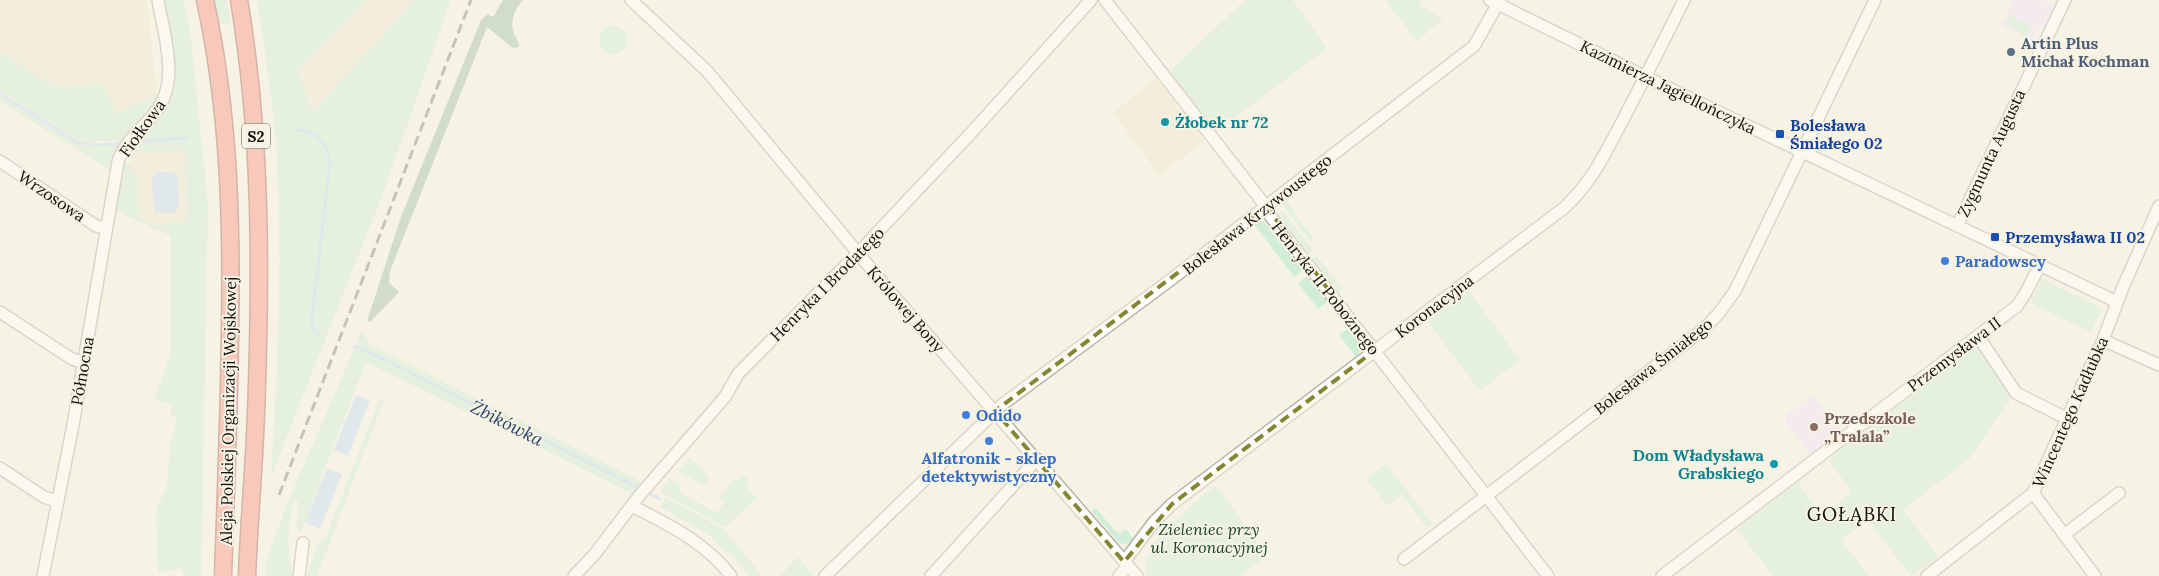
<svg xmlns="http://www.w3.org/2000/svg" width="2159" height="576" font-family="Lora,serif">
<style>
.built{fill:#eee7d2}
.education{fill:#f0e3f7}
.green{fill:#cfedd7}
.forest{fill:#a2c1ab}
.water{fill:#c6dcf7}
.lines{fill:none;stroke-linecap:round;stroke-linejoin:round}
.stream{stroke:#c6dcf7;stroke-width:3}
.minor-casing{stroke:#b6b2a4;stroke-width:14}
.highway-casing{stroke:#a8685e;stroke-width:19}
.minor{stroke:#fff;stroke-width:11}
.highway{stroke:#f9988b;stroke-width:16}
.rail{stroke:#8d8b80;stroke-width:3;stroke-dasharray:10 5;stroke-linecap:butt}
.marked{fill:none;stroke:#83852f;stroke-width:4;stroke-dasharray:10 6;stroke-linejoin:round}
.service-dot{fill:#5c6f8a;stroke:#f7f3e4;stroke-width:2}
.culture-dot{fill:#0f9aa8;stroke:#f7f3e4;stroke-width:2}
.transit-dot{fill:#1a4fb4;stroke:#f7f3e4;stroke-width:2}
.shop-dot{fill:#3f7fe0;stroke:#f7f3e4;stroke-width:2}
.education-dot{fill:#8d6e63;stroke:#f7f3e4;stroke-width:2}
.labels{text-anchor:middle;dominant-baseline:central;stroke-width:4;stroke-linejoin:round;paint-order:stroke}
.shield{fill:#f7f3e4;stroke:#56544c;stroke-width:1}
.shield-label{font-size:15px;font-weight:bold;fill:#11100b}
.service-label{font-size:16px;font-weight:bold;fill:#4e5e75;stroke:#f7f3e4;text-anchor:start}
.street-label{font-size:16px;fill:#11100b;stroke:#f7f3e4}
.culture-label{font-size:16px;font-weight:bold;fill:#0d838f;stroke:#f7f3e4;text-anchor:start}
.transit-label{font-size:16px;font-weight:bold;fill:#164399;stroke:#f7f3e4;text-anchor:start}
.shop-label{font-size:16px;font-weight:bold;fill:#366cbe;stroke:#f7f3e4;text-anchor:start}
.education-label{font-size:16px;font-weight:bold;fill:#785e54;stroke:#f7f3e4;text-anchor:start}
.park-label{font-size:16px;font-style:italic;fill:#114427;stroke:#f7f3e4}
.water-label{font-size:18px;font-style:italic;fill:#27466c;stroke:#f7f3e4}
.quarter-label{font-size:19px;letter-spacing:1px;fill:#11100b;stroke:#f7f3e4}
</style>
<rect width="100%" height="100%" fill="#f7f3e4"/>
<!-- built -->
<path class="built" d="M0 0H147L157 95 117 114 101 84 64 88 47 82 0 52Z
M367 0H414L313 112 298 71Z
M1155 77 1205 141 1159 175 1113 113Z
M186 150 187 221 157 225 139 218V181L129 168 132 157 136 152Z"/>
<!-- education -->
<path class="education" d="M2013 0H2043L2054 6 2045 26 2038 29 2032 40 2001 25Z
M1813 394 1842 431 1810 455 1785 422 1786 415Z"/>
<!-- green -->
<path class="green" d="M164 0H183L190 29 208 204 201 576H184L182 568 158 572 156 510 167 486 170 443 177 419 170 413 173 404 154 400 171 352V236L116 211 123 164 131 163 129 168 138 176 139 218 157 225 187 221 186 151 136 152 132 157 128 153 140 137 158 121 172 99 176 84Z
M214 0H227L231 23 219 24Z
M257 0H367L298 71 313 112 414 0H451L385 188 271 477C278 366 283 254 276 143 272 96 264 47 257 0Z
M1245 0H1293L1327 48 1215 133 1171 77V70Z
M1389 0H1421L1419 5 1443 19 1417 41 1387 2Z
M2010 15 2032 27 2026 37 2005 24Z
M599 40a14 14 0 1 1 28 0a14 14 0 1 1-28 0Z
M0 52 47 82 64 88 101 84 117 114 157 95V102L111 171 0 101V96L78 144 88 146 115 145 116 141 89 142 77 140 0 92Z
M1289 198 1288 203 1314 239 1311 242 1282 205V203Z
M1282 210 1313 250 1307 255 1276 215Z
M1262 220 1303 271 1294 277 1254 224Z
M1316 255 1343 289 1337 295 1310 260Z
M1307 276 1327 302 1318 309 1298 283Z
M2042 279 2101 307 2102 310 2091 332 2032 304V299Z
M1469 291 1520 360 1480 391 1428 322Z
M1347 329C1355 338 1366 347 1356 357L1339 335Z
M362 331 371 345 642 482 731 377 721 394 633 494 366 362 301 532 296 527 299 502 294 501C287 526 287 550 292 576H265V564L289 499Z
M1979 345 2013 396 1969 459 1903 510 1939 557 1911 576 1868 520 1841 540 1869 576H1773L1737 529 1800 480V486L1822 515 1852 492 1829 461 1837 452Z
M380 398 384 400 317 576H306L318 545 326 537Z
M690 458 710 477 705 486 678 471Z
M1386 464 1433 524 1427 528 1402 495 1387 506 1367 479Z
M742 472 749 482 746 486 757 498 725 527 660 492 670 479 682 486 679 492 717 513 725 501 719 497 735 479 738 481 743 475Z
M1216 485 1268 556 1240 576H1146V557H1149V548L1159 537 1190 506Z
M665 497 724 529 762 576H749L729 551 726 553 712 537 660 507Z
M1096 508 1115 531 1121 533 1126 529 1133 538 1130 543 1120 544 1092 511Z
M798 557 814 576H780Z"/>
<!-- forest -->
<path class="forest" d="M503 0H523C516 7 510 21 513 31 515 37 519 41 519 47L513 48 487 27 390 271 389 283 399 292 370 322 367 321 401 217 481 20 488 14 493 17Z"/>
<!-- water -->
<path class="water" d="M159 172H174L177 174 179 202 176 213H154L152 178 154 174Z
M356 395 370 401 348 456 334 450Z
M327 468 342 474 320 529 305 523Z"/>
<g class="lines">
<!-- stream -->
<path class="stream" d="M0 94 77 142 92 145 116 144
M296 130C316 131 327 142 330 162L312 318V328L320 334
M144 141 187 138
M354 346 384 359 660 499"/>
<!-- minor casing -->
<g class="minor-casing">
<path id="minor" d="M631 0 707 71 887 288 1137 576
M1105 0 1261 200 1271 217 1548 576
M1490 0 1654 81 2117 302
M0 161 96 226 106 228
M1957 226 2065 0
M0 312 72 359 84 363
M1978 336 2016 393 2066 418
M2103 340 2159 365
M0 468 44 497 58 502
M2033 493 2095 576
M632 506C669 525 705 542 731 576
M2064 535 2119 493
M1404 559 1705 328 1719 313 1735 291 1875 0
M1124 562 1154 522 1172 504 1564 208C1594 180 1606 151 1625 116 1645 77 1665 39 1684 0
M43 576 73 425 118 162C124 142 141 130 154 114 181 83 164 36 158 0
M299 576 303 543
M574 576 594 555 639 496 725 397 738 374 858 253 971 133 1091 0
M825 576 1003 404 1169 281 1474 46 1500 0
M931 576 1037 459
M1119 576 1128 566
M1662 576 2017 306 2025 294 2040 265
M1927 576 2033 493 2103 340 2123 287 2159 206"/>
</g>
<!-- highway casing -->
<g class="highway-casing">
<path id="highway" d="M205 0C229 109 232 220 230 331 229 412 226 494 223 576
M239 0C262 137 261 275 256 414 254 468 249 522 247 576"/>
</g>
<!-- minor -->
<use href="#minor" class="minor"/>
<!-- highway -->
<use href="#highway" class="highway"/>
<!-- rail -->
<path class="rail" d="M279 495 471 0"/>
</g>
<!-- marked area -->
<path d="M0 0H2159V576H0ZM1266 206 1374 351 1172 504 1124 562 995 411Z" fill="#f7f3e4" fill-opacity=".55" fill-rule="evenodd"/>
<path class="marked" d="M1266 206 1374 351 1172 504 1124 562 995 411Z"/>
<!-- markers -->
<circle class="service-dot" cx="2011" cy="52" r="5"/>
<g class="culture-dot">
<circle cx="1165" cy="122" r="5"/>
<circle cx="1774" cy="464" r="5"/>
</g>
<g class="transit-dot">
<rect x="1775" y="129" width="10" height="10" rx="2.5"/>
<rect x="1990" y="232" width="10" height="10" rx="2.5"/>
</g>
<g class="shop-dot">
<circle cx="1945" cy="261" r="5"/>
<circle cx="966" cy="415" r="5"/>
<circle cx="989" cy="441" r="5"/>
</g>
<circle class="education-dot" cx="1814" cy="427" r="5"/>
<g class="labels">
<!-- shield labels -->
<rect class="shield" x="242" y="123.5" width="28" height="25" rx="4"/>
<g class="shield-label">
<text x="256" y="136">S2</text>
</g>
<!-- service labels -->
<g class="service-label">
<text x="2021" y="43">Artin Plus<tspan x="2021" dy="18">Michał Kochman</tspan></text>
</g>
<!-- street labels -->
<g class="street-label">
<text transform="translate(1668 87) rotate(26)">Kazimierza Jagiellończyka</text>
<text transform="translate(142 128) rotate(-54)">Fiołkowa</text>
<text transform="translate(1991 153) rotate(-65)">Zygmunta Augusta</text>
<text transform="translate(52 196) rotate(34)">Wrzosowa</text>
<text transform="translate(1257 214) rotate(-38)">Bolesława Krzywoustego</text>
<text transform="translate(827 284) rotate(-45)">Henryka I Brodatego</text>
<text transform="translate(1326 288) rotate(52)">Henryka II Pobożnego</text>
<text transform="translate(1434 306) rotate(-37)">Koronacyjna</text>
<text transform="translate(906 309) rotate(49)">Królowej Bony</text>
<text transform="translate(1954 354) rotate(-37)">Przemysława II</text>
<text transform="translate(1653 366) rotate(-38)">Bolesława Śmiałego</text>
<text transform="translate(82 371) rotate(-80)">Północna</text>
<text transform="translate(228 411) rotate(-89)">Aleja Polskiej Organizacji Wojskowej</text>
<text transform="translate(2070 412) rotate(-66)">Wincentego Kadłubka</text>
</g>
<!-- culture labels -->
<g class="culture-label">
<text x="1175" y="122">Żłobek nr 72</text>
<text x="1764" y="455" text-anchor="end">Dom Władysława<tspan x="1764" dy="18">Grabskiego</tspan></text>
</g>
<!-- transit labels -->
<g class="transit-label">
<text x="1790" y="125">Bolesława<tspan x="1790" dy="18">Śmiałego 02</tspan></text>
<text x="2005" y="237">Przemysława II 02</text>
</g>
<!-- shop labels -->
<g class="shop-label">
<text x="1955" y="261">Paradowscy</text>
<text x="976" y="415">Odido</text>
<text x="989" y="458" text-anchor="middle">Alfatronik - sklep<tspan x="989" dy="18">detektywistyczny</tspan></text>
</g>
<!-- education labels -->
<g class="education-label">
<text x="1824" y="418">Przedszkole<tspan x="1824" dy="18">„Tralala”</tspan></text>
</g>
<!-- park labels -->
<g class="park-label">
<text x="1209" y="529">Zieleniec przy<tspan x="1209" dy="18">ul. Koronacyjnej</tspan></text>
</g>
<!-- water labels -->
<g class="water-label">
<text transform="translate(507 423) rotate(27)">Żbikówka</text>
</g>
<!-- quarter labels -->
<g class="quarter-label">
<text x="1852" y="514">GOŁĄBKI</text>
</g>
</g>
</svg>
